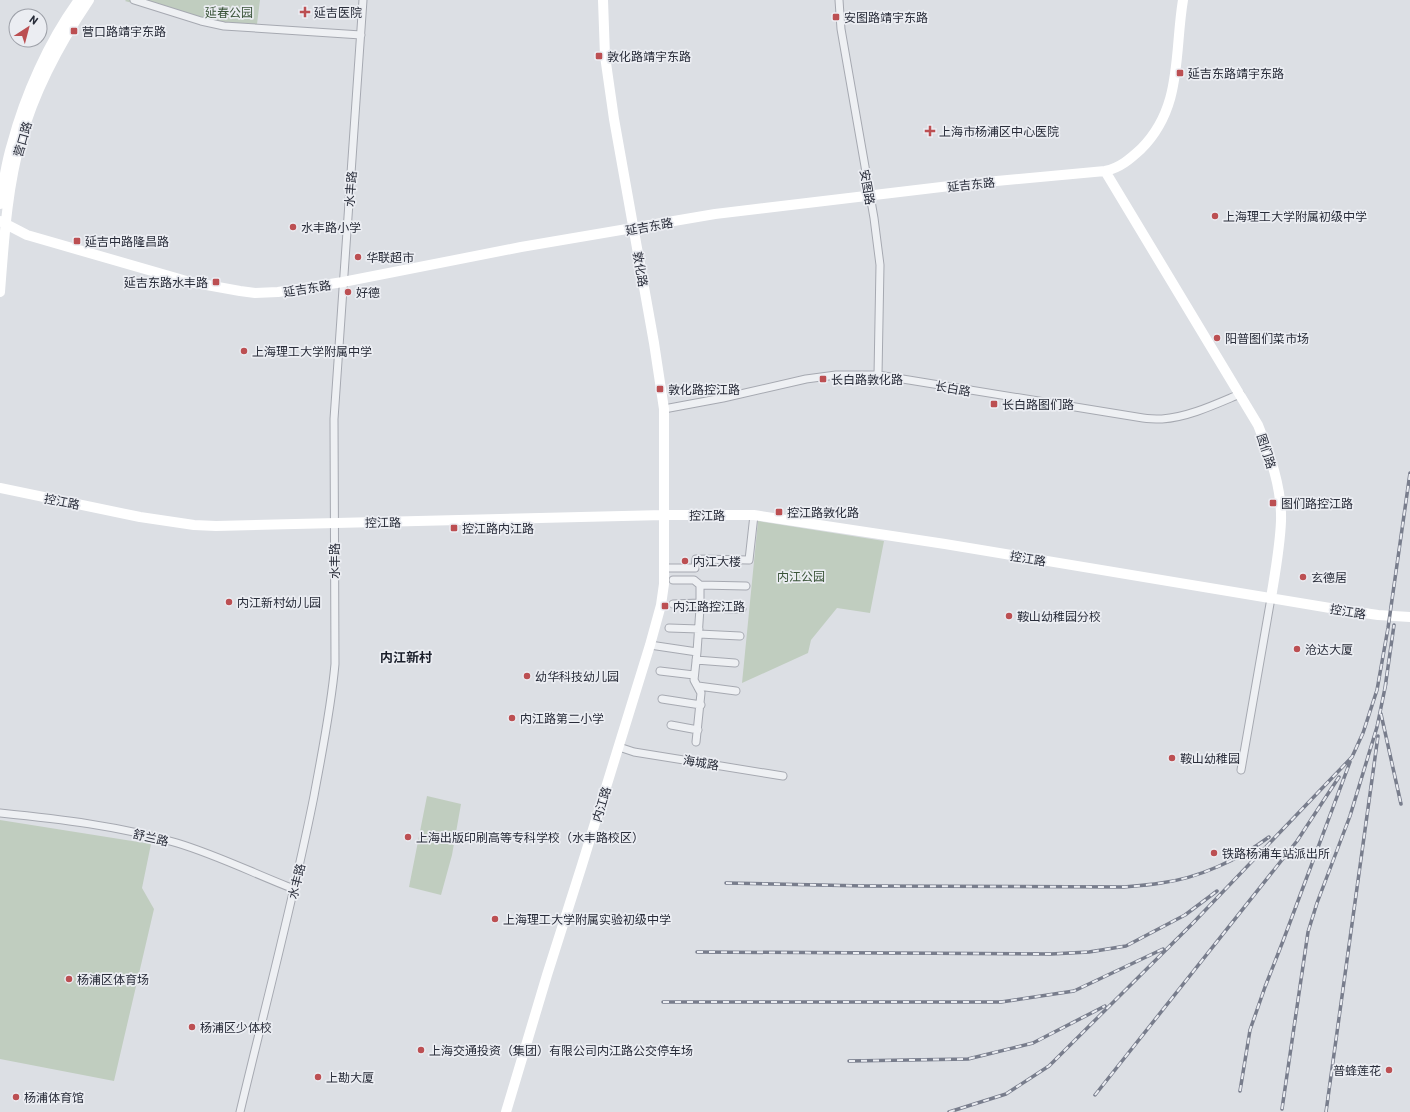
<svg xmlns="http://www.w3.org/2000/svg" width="1410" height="1112" font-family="Barlow,'Noto Sans SC',sans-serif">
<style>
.green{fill:#c0cdbf}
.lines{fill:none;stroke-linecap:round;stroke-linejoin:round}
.street-casing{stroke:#a6a9b1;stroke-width:9}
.street{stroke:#eef0f3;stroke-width:7}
.secondary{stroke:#fff;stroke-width:10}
.rail-casing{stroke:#787d8c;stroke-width:3.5}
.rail{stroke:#ebedf2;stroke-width:2;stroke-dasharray:6;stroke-linecap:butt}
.poi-dot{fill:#bc4f52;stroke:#ebedf2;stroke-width:1.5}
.labels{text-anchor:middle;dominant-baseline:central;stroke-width:3.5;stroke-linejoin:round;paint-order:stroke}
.park-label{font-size:12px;fill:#395337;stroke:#ebedf2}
.poi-label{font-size:12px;fill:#282c39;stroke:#ebedf2;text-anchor:start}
.street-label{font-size:12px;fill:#282c39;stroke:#ebedf2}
.neighbourhood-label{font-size:13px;font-weight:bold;fill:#1a1e2a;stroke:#ebedf2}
</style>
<rect width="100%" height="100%" fill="#dcdfe4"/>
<!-- green -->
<path class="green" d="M126 0H260L257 24 236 26 203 23 125 1Z
M758 521 884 541 870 613 837 608 811 640 808 653 742 683Z
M427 796 461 804 452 855 441 895 409 887Z
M0 820 151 844 142 888 154 909 114 1081 0 1059Z"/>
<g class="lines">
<!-- street casing -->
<g class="street-casing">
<path id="street" d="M134 0 201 21 224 26 361 35
M839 0 841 29 874 218 880 265 878 375
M664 409 723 398 806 379 836 375H878L1143 418C1150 419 1156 419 1162 419 1189 417 1216 404 1240 394
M664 568H695L696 559 749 560 754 515
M700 585 746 586
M673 604 700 603
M700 608 742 609
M669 628 699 629
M699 634 740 636
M650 645 697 652 700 608V585L694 580H673
M696 660 735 663
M660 671 694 675
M698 686 736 691
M662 699 701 705
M671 725 698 730
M696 742 701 693 694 680 697 652
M619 747 634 752 783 776
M1241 770 1271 598
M0 813C59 819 120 826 177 843 217 855 255 874 294 889
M240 1112C265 1007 293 902 314 796 322 752 331 709 335 664L334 419 363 0"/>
</g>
<!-- street -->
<use href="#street" class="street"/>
<!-- secondary -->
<path class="secondary" d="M1105 171 1258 425C1270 455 1282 488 1281 521 1280 547 1275 573 1271 598
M0 204C3 184 6 163 12 144 25 95 49 41 79 0
M0 221 27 235 190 282 240 291 255 293 278 292 343 282 521 247 715 214 975 183 1105 171C1120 168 1130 159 1141 149 1183 107 1174 54 1183 0
M0 292C4 240 7 188 21 139 35 89 60 43 89 0
M0 488 140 517 194 525 216 526 664 515H754L945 544 1336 609 1378 615 1410 617
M506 1112 547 975 582 865 650 645 661 605 664 584V409L654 343 614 119 605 56 603 0"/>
<!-- rail casing -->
<g class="rail-casing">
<path id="rail" d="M1385 688 1394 625
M1381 714 1401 804
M726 883 865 886 1124 887C1136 886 1149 885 1161 883 1199 878 1238 860 1269 837
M697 952 1051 954 1089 952 1126 946 1185 915 1217 891
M663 1002H1001L1074 991 1163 949
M849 1061 968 1059 1033 1043 1105 1006
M1240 1091 1250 1030 1265 987 1283 941 1350 762
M1095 1095 1297 841 1339 777
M1282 1109 1308 932 1317 903 1350 816 1377 727 1386 683
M949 1112 1006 1094 1049 1066 1193 923 1352 757 1363 733 1377 690 1388 628 1410 473
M1326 1112 1378 736"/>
</g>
<!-- rail -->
<use href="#rail" class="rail"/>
</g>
<!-- markers -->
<g class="poi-dot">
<path d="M303 6h4v4h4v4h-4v4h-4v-4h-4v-4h4z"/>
<rect x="832" y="13" width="8" height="8" rx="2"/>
<rect x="70" y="27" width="8" height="8" rx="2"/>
<rect x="595" y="52" width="8" height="8" rx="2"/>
<rect x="1176" y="69" width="8" height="8" rx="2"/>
<path d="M928 125h4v4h4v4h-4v4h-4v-4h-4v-4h4z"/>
<circle cx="1215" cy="216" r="4"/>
<circle cx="293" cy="227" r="4"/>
<rect x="73" y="237" width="8" height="8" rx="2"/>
<circle cx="358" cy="257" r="4"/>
<rect x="212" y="278" width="8" height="8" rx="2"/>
<circle cx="348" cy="292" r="4"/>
<circle cx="1217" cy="338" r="4"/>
<circle cx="244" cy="351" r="4"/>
<rect x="819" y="375" width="8" height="8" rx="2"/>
<rect x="656" y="385" width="8" height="8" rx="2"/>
<rect x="990" y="400" width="8" height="8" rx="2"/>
<rect x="1269" y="499" width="8" height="8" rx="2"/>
<rect x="775" y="508" width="8" height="8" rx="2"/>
<rect x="450" y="524" width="8" height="8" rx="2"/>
<circle cx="685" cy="561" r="4"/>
<circle cx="1303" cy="577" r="4"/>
<circle cx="229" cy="602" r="4"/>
<rect x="661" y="602" width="8" height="8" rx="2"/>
<circle cx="1009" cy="616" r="4"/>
<circle cx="1297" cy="649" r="4"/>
<circle cx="527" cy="676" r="4"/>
<circle cx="512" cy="718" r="4"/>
<circle cx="1172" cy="758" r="4"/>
<circle cx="408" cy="837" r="4"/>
<circle cx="1214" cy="853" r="4"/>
<circle cx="495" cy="919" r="4"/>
<circle cx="69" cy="979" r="4"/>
<circle cx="192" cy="1027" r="4"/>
<circle cx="421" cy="1050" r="4"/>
<circle cx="1389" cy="1070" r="4"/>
<circle cx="318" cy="1077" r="4"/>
<circle cx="16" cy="1097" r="4"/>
</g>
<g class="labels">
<!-- park labels -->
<g class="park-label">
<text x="229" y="12">延春公园</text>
<text x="801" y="576">内江公园</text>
</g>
<!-- poi labels -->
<g class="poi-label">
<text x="314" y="12">延吉医院</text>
<text x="844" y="17">安图路靖宇东路</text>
<text x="82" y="31">营口路靖宇东路</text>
<text x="607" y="56">敦化路靖宇东路</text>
<text x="1188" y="73">延吉东路靖宇东路</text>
<text x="939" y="131">上海市杨浦区中心医院</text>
<text x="1223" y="216">上海理工大学附属初级中学</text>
<text x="301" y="227">水丰路小学</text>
<text x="85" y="241">延吉中路隆昌路</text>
<text x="366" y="257">华联超市</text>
<text x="208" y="282" text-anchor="end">延吉东路水丰路</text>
<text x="356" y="292">好德</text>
<text x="1225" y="338">阳普图们菜市场</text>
<text x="252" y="351">上海理工大学附属中学</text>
<text x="831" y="379">长白路敦化路</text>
<text x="668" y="389">敦化路控江路</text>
<text x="1002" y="404">长白路图们路</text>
<text x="1281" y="503">图们路控江路</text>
<text x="787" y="512">控江路敦化路</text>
<text x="462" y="528">控江路内江路</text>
<text x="693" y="561">内江大楼</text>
<text x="1311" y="577">玄德居</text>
<text x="237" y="602">内江新村幼儿园</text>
<text x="673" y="606">内江路控江路</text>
<text x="1017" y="616">鞍山幼稚园分校</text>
<text x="1305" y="649">沧达大厦</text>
<text x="535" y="676">幼华科技幼儿园</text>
<text x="520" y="718">内江路第二小学</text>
<text x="1180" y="758">鞍山幼稚园</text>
<text x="416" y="837">上海出版印刷高等专科学校（水丰路校区）</text>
<text x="1222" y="853">铁路杨浦车站派出所</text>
<text x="503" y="919">上海理工大学附属实验初级中学</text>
<text x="77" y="979">杨浦区体育场</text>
<text x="200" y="1027">杨浦区少体校</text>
<text x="429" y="1050">上海交通投资（集团）有限公司内江路公交停车场</text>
<text x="1381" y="1070" text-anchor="end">普蜂莲花</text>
<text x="326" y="1077">上勘大厦</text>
<text x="24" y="1097">杨浦体育馆</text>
</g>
<!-- street labels -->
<g class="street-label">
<text transform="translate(22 139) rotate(-74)">营口路</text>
<text transform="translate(971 184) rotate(-6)">延吉东路</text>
<text transform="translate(868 187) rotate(80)">安图路</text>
<text transform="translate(350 189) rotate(-86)">水丰路</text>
<text transform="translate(649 226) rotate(-10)">延吉东路</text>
<text transform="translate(641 269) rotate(80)">敦化路</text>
<text transform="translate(307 288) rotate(-9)">延吉东路</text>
<text transform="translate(953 388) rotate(10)">长白路</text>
<text transform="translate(1267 451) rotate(72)">图们路</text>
<text transform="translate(62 501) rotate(11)">控江路</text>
<text x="707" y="515">控江路</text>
<text transform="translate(383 522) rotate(-1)">控江路</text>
<text transform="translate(1028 558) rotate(9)">控江路</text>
<text transform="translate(334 561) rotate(-90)">水丰路</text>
<text transform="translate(1348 611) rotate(9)">控江路</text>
<text transform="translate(701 762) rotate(9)">海城路</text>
<text transform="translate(601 804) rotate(-73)">内江路</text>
<text transform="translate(151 837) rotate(13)">舒兰路</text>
<text transform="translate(296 881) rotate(-76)">水丰路</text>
</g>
<!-- neighbourhood labels -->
<g class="neighbourhood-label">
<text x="406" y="657">内江新村</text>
</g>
</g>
<!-- north arrow -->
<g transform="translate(28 28) rotate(36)"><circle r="19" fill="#ebedf2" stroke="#9da0a8"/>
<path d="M0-3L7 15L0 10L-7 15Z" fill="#bc4f52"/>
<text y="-6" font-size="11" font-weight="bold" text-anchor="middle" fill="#282c39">N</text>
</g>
</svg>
